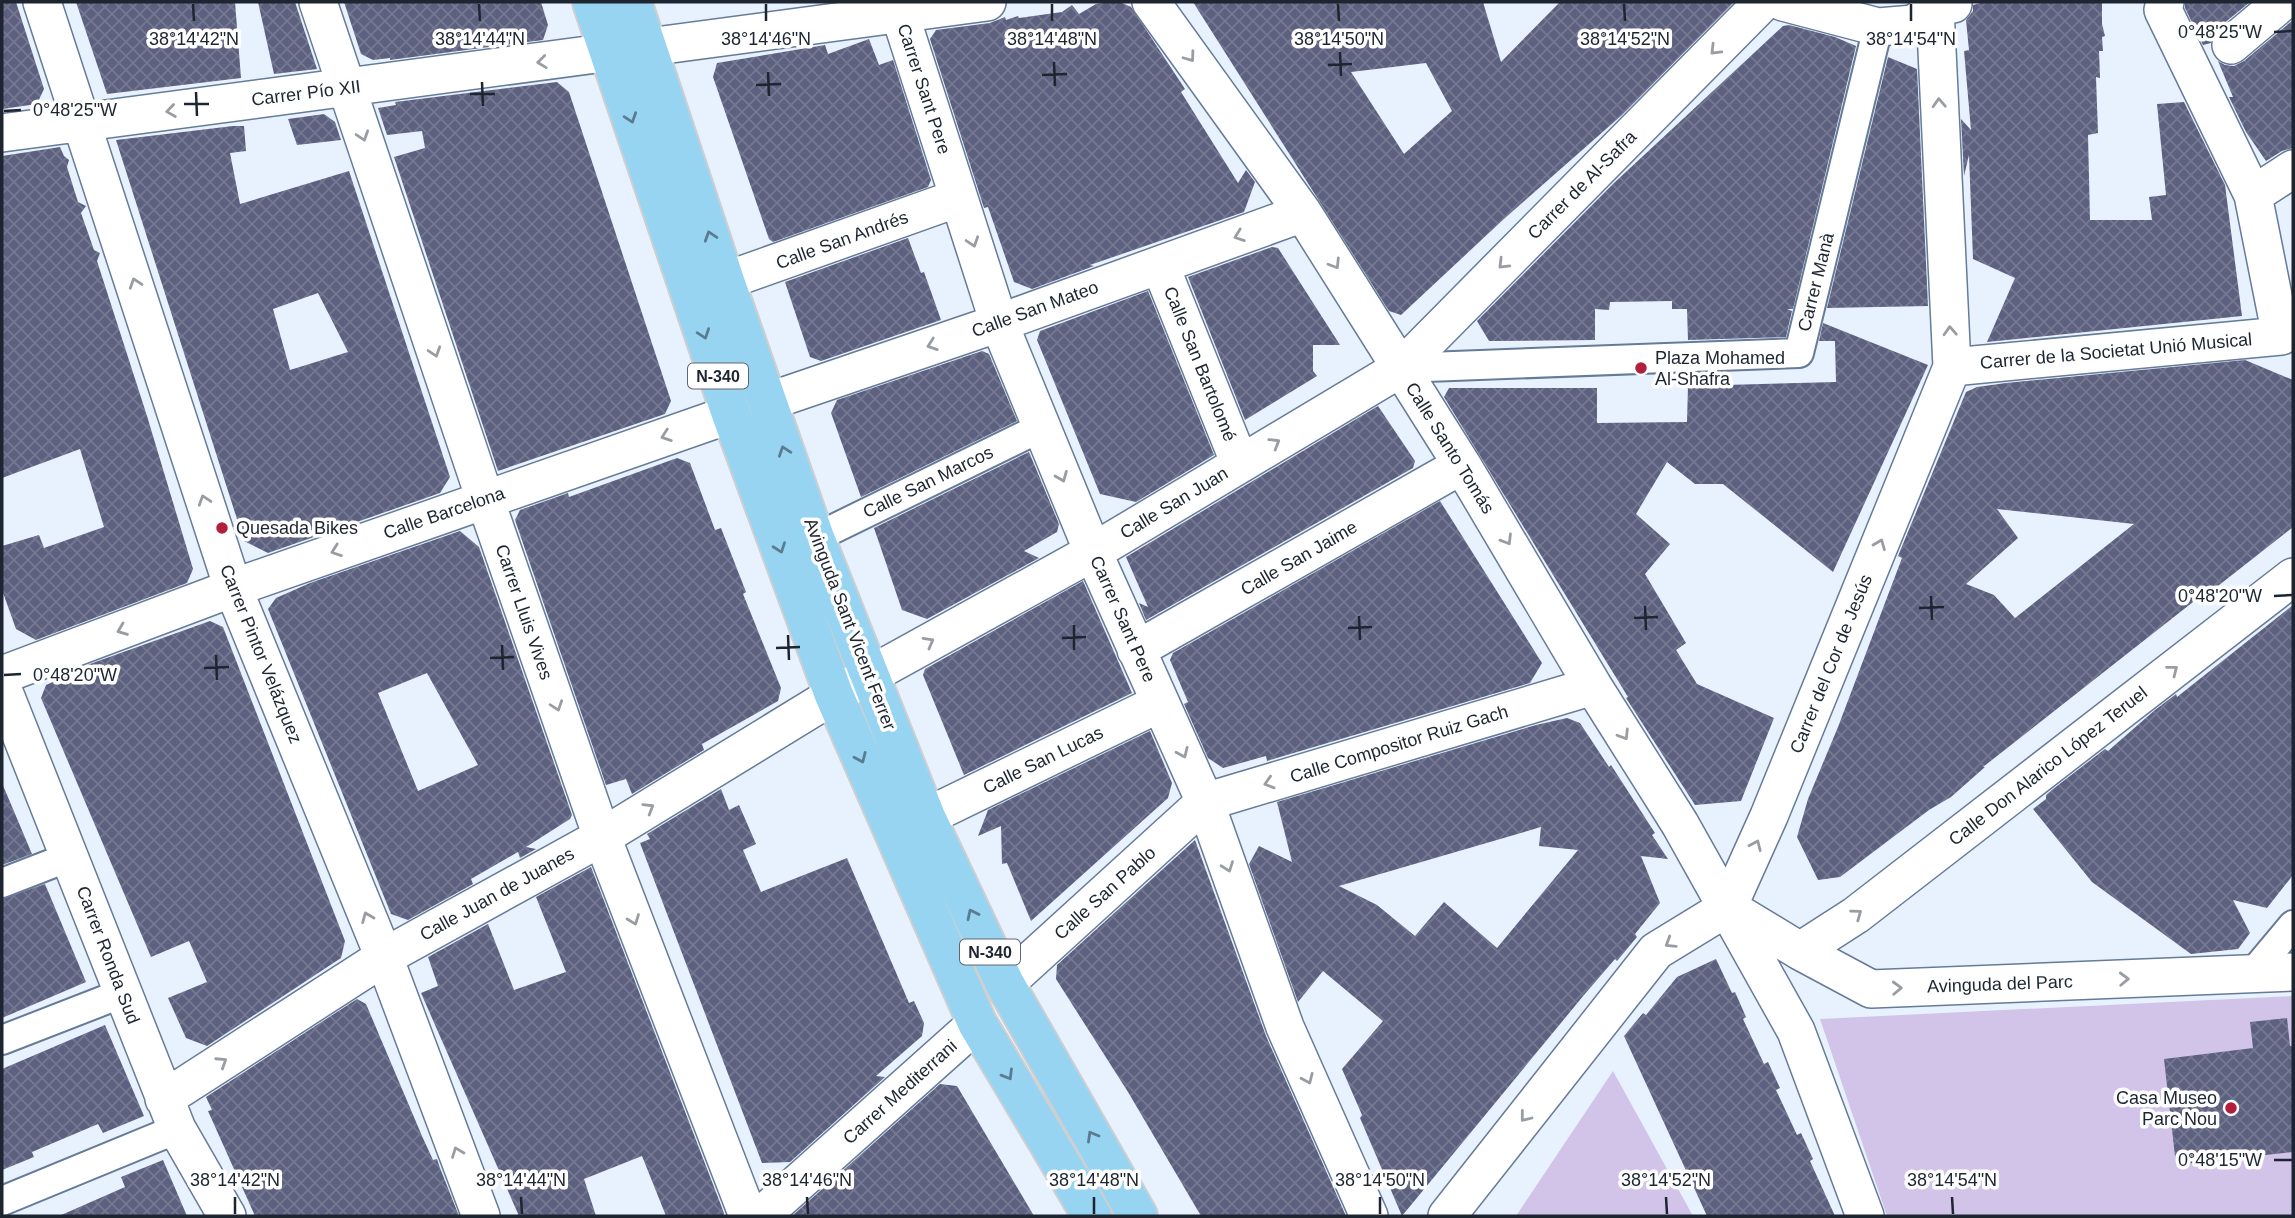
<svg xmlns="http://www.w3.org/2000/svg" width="2295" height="1218" font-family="Arial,sans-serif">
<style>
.park{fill:#d2c3e9}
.building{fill:url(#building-cross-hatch);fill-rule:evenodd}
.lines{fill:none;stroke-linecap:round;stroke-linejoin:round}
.pedestrian-casing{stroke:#657b97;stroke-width:32}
.minor-casing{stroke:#657b97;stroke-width:40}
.trunk-casing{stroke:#cdcfd1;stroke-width:42}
.pedestrian{stroke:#fff;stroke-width:28}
.minor{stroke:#fff;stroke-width:37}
.trunk{stroke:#97d4f2;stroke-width:38}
.oneway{stroke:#999da2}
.oneway2{stroke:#5a7c91}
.ticks{fill:none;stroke:#1c2530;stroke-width:2.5}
.poi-dot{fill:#b21f3d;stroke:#fefefe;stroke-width:2.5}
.labels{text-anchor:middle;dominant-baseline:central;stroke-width:7;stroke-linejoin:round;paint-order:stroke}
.shield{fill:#fefefe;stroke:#60666e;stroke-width:2}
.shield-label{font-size:16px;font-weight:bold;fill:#1c2530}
.street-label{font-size:18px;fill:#1c2530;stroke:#fefefe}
.poi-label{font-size:18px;fill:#1c2530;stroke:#fefefe;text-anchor:start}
.ticks-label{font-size:18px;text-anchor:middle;fill:#1c2530;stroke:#fefefe;stroke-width:7;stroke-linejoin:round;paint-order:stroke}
</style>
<defs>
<pattern id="building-cross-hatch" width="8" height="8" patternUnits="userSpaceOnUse" patternTransform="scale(1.75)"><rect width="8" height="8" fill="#5d6180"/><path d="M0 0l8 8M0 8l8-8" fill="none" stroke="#747890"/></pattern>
</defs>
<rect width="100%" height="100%" fill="#e8f2fe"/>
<!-- park -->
<path class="park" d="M2293 996V1216H1887L1820 1019Z
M1613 1071 1693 1216H1516Z"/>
<!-- building -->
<path class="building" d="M2 2H16L44 89 37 104 2 109Z
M76 2H235L241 78 107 94Z
M258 2H295L317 69 274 74Z
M344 2H541L548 25 543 40 390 60V58L373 60 361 54Z
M1109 2H1120L1131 7 1185 89 1181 92 1238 183 1246 170 1255 182 1244 212 1090 265 1094 266 1032 289 1014 282 988 207 984 208 930 39 936 30 990 23 1005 17 1006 20 1018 16 1019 18 1062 12 1072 5 1079 14 1096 4Z
M1193 2H1483L1501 62 1560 2H1734L1622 115 1505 218 1401 315 1389 311ZM1426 63 1452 111 1404 154 1351 72Z
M1984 2H2102V24L2105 36 2102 37 2103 51H2099L2100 78 2096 77 2098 133 2088 135 2090 220H2152L2149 197 2166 195 2157 104 2184 102 2225 185 2242 316 1987 342 2015 278 1973 259 1969 155 1964 176 1961 119 1971 130 1964 51 1969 50 1966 20 1973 11V5Z
M2185 2H2250L2217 29 2211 43 2203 45 2185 8Z
M2293 20V148L2282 151 2266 161 2246 132 2229 97H2233L2218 61 2225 65 2234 66 2244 61Z
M1789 25 1835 37 1856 46 1793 309H1787L1792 311 1786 337 1688 340 1687 309H1672V301L1610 302 1609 310 1595 309V340L1489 341 1477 321 1614 183 1783 26Z
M869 39 879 65 893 60 931 180 928 187 773 242 769 239 713 77 717 63 825 45 828 54Z
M1888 57 1917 69 1928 306 1827 308Z
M557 82 569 92 671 401 665 414 498 471 394 157 425 148 422 131 387 135 378 108 396 105 395 102Z
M324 114 335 122 341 140 297 145 288 119Z
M233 126H244L246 151 230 153 240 204 349 171 450 477 440 493 268 553 244 541 116 140ZM318 293 348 352 290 370 273 309Z
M60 147 64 156 69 160 67 167 78 202 86 206 81 213 94 250 100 253 97 261 147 416 193 569 187 583 36 640 16 629 2 590V546L39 535 44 548 104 527 80 449 2 478V156Z
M908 238 921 273 924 272 941 320 821 361 810 357 785 282Z
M1272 247 1278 248 1340 345H1313V371L1317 376 1245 420 1188 277Z
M1148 291 1214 455 1136 502 1100 494 1037 340 1040 331Z
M1823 323 1928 365 1833 572 1723 484H1695L1667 462 1636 514 1670 544 1645 574 1686 643 1676 650 1697 684 1774 718 1741 801 1695 805 1626 698 1628 697 1444 397 1449 388H1597V423L1687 422 1688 386 1836 382 1835 341H1819Z
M982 351 989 354 1017 421 861 497 831 413 837 400Z
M2245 360 2293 380V527L2209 593 2207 591 1983 767H1985L1951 797 1929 810 1840 877 1818 880 1797 837 1808 799 1838 727 1902 558 1898 556 1966 392 1977 387 2006 383ZM1997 509 2134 524 2015 618 1994 595 1966 584 2018 538Z
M1378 406 1415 461 1413 468 1146 620 1139 603 1148 607 1126 557Z
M1029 452 1059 524 1057 532 1024 551 1039 558 927 619 902 610 874 528Z
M677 458 690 463 715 530 721 528 746 592 743 594 781 688 778 701 702 744 704 750 632 794 626 779 606 785 515 520 520 510 568 493 569 497Z
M1440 501 1542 663 1530 683 1267 761 1266 756 1223 768 1208 758 1184 704 1188 702 1170 660 1173 653Z
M460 531 479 547 572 815 570 819 526 847 536 849 520 858 518 852 471 879 473 884 408 920 391 914 268 609 276 598 310 583ZM427 673 478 765 418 791 378 693Z
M1083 581 1132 693 964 775 923 675 925 669Z
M2293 605V875L2267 908 2233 900 2250 933 2238 949 2191 954 2092 882 2033 809 2046 799V795L2053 789 2105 749 2108 751 2155 710 2176 694 2177 697Z
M210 621 223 627 345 941 341 958 207 1046 186 1038 168 998 207 982 189 941 151 957 41 698 46 685 89 666 87 665Z
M1567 718 1580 723 1609 767 1611 765 1655 833 1652 835 1668 859 1641 856 1660 903 1635 934 1637 937 1617 961 1615 959 1584 995 1402 1216 1360 1118 1362 1115 1342 1069 1383 1021 1323 971 1298 1002 1249 864 1259 846 1292 862 1277 802 1536 725ZM1541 827 1539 846 1578 850 1497 948 1444 902 1415 936 1377 905 1339 886Z
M1150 731 1172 783 1168 798 1031 921 1007 863 1002 864 1001 826 978 836 988 810Z
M2 783 32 854 2 865Z
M721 789 729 810 739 805 756 844 743 850 761 892 847 858 909 1003 914 1001 924 1023 922 1036 876 1076 885 1077 790 1162 762 1163 640 843 650 839 647 834Z
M1195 840 1266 1036 1346 1216H1201L1128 1092 1056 979 1057 965Z
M591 867 724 1213V1216H666L642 1156 584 1179 596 1216H519L421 993 438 986 428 957 488 924 514 990 566 972 536 897Z
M45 884 86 982 2 1018V899Z
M1716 959 1732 993 1735 992 1746 1017 1743 1019 1764 1064 1768 1062 1780 1088 1776 1090 1797 1135 1801 1133 1813 1159 1810 1161 1835 1216H1707L1624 1036 1643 1013 1646 1015 1677 977Z
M357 999 366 1004 422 1136 433 1160 437 1159 440 1168 459 1216H255L208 1111 212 1110 206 1097Z
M2287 1018 2290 1046H2293V1152L2176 1165 2164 1059 2253 1048 2250 1022Z
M105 1025 144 1116 103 1133 98 1124 32 1152 34 1157 2 1170V1069Z
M940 1084 957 1086 1034 1216H792Z
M163 1160 187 1216H59L125 1187 121 1177Z"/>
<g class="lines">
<!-- pedestrian casing -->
<g class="pedestrian-casing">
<path id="pedestrian" d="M1401 368 1799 353 1878 27
M815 538 1042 427
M2 883 69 857
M2252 974 2293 925
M2 1040 123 993
M2 1201 177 1129"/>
</g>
<!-- minor casing -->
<g class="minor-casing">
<path id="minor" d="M42 2 233 588 384 957 481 1216
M318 2 485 499 602 837 748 1216
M896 2 999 323 1093 552 1205 802 1285 1027 1369 1216
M1151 2 1303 213 1462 465 1593 686 1680 824 1796 1031 1865 1216
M1783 2 1878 27 1914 24 1935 8 1953 4
M2165 2 2163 10 2253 195 2281 336
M2231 45 2282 2
M2 133 987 2
M2253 195 2293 169
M1160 265 1240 464
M725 281 958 198
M1952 367 2281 336 2293 328
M767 402 999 323 1303 213
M1136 650 1462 465
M2 675 233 588 731 414
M2 687 177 1129 227 1216
M926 817 1160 703
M1729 908 1800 951 1871 989 2293 972
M1800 951 1856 915 2293 577
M1005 984 1205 802 1593 686
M164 1099 384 957 602 837 834 695 1093 552 1401 368 1763 2
M761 1216 977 1023
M1447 1216 1656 951 1728 907 1769 816 1952 367 1935 8 1936 2"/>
</g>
<!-- trunk casing -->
<g class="trunk-casing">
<path id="trunk" d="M592 2 731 414 834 695 977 1023 1092 1216
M632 2 725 281 815 538 926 817 1005 984 1138 1216"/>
</g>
<!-- pedestrian -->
<use href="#pedestrian" class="pedestrian"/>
<!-- minor -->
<use href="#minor" class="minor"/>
<!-- trunk -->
<use href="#trunk" class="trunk"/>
</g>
<!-- one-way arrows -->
<defs><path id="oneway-chevron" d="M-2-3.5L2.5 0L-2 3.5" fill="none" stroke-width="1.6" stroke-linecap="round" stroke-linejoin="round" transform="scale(1.75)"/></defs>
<g class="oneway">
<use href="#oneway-chevron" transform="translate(1715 50) rotate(135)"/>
<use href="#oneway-chevron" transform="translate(1190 57) rotate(54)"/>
<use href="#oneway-chevron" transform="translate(542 62) rotate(173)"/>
<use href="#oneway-chevron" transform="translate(1939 103) rotate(-93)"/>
<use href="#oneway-chevron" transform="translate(171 111) rotate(172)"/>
<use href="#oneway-chevron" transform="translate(363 136) rotate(72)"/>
<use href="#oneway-chevron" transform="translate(1239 236) rotate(160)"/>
<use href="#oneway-chevron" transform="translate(973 242) rotate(72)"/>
<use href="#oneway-chevron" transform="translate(1335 264) rotate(58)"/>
<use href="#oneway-chevron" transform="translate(1503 264) rotate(135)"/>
<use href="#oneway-chevron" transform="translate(135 283) rotate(-108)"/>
<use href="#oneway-chevron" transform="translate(1950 331) rotate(-93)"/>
<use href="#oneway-chevron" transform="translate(932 345) rotate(161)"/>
<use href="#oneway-chevron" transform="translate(435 352) rotate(72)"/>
<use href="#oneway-chevron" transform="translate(666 436) rotate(161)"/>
<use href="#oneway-chevron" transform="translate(1275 443) rotate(-31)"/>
<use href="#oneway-chevron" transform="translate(1062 477) rotate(68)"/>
<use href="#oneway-chevron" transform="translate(204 500) rotate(-108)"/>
<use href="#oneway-chevron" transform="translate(1507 540) rotate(59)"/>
<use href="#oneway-chevron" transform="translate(1880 544) rotate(-68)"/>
<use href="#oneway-chevron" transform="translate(336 551) rotate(160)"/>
<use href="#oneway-chevron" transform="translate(122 630) rotate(159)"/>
<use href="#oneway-chevron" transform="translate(929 642) rotate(-29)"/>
<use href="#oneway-chevron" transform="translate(2173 670) rotate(-38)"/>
<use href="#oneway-chevron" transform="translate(557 706) rotate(71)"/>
<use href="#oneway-chevron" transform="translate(1624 735) rotate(58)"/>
<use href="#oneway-chevron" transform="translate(1183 753) rotate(66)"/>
<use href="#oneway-chevron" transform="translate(1269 783) rotate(163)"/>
<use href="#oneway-chevron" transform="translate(649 808) rotate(-31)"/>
<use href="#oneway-chevron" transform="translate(1756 845) rotate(-66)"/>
<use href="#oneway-chevron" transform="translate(1228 867) rotate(70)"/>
<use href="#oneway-chevron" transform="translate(1857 914) rotate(-36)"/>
<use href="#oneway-chevron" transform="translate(367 917) rotate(-112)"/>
<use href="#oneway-chevron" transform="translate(634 920) rotate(69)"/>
<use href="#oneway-chevron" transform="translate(1670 943) rotate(148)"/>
<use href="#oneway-chevron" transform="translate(2124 979) rotate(-2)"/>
<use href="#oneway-chevron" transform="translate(1897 988) rotate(-2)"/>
<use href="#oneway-chevron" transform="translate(222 1062) rotate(-33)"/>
<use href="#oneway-chevron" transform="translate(1308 1079) rotate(66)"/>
<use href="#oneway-chevron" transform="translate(1525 1117) rotate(128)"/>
<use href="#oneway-chevron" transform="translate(457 1152) rotate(-111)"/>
</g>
<g class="oneway2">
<use href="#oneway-chevron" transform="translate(631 118) rotate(71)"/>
<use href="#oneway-chevron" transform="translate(710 236) rotate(-108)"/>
<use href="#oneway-chevron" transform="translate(704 334) rotate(71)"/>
<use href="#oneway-chevron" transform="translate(784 451) rotate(-109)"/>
<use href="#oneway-chevron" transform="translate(780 548) rotate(70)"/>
<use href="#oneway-chevron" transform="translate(861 758) rotate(66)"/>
<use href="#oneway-chevron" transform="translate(972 914) rotate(-116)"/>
<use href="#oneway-chevron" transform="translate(1008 1075) rotate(59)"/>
<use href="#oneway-chevron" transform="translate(1092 1136) rotate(-120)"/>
</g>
<!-- ticks -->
<path class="ticks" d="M193 4 194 21M479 4 480 21M766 4V21M1052 4V21M1338 4 1339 21M1624 4 1625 21M1911 4V21M2274 32 2292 31M1340 52 1341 76M1054 62 1055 86M1328 65 1352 64M768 72 769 96M1042 75 1067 74M482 82 483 106M756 85 781 84M196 92 197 116M470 94H495M184 104H209M4 111 21 110M1931 596 1932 620M2274 596 2292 595M1645 606 1646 630M1919 608 1944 607M1359 616 1360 640M1634 618 1658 617M1074 625V650M1348 628 1372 627M788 635 789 660M1062 638 1086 637M502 645 503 670M776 648 800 647M216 655 217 680M490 658 514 657M204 668 229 667M4 675 21 674M2274 1160H2292M235 1197V1214M521 1197 522 1214M807 1197 808 1214M1094 1197V1214M1380 1197V1214M1666 1197 1667 1214M1952 1197 1953 1214"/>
<!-- markers -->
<g class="poi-dot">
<circle cx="1641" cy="368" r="7"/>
<circle cx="222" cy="528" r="7"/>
<circle cx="2231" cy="1108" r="7"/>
</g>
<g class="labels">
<!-- shield labels -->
<g class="shield">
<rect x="688" y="363.5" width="60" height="25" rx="5"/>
<rect x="960" y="939.5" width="60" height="25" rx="5"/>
</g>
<g class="shield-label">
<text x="718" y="376">N-340</text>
<text x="990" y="952">N-340</text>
</g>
<!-- street labels -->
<g class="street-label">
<text transform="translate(924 89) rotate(72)">Carrer Sant Pere</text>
<text transform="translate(306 93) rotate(-7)">Carrer Pío XII</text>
<text transform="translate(1582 185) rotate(-45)">Carrer de Al-Safra</text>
<text transform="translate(842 240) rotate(-20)">Calle San Andrés</text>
<text transform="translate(1816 282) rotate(-76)">Carrer Manà</text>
<text transform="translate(1035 309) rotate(-20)">Calle San Mateo</text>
<text transform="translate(2116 351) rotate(-5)">Carrer de la Societat Unió Musical</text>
<text transform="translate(1200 364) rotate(68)">Calle San Bartolomé</text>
<text transform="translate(1450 448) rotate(58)">Calle Santo Tomás</text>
<text transform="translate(928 482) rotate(-26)">Calle San Marcos</text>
<text transform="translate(1174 503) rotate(-31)">Calle San Juan</text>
<text transform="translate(444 513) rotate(-19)">Calle Barcelona</text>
<text transform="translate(1299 558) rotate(-30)">Calle San Jaime</text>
<text transform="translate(524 612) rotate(71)">Carrer Lluis Vives</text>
<text transform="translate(1123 619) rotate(66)">Carrer Sant Pere</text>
<text transform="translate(850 624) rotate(69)">Avinguda Sant Vicent Ferrer</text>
<text transform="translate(261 654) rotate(68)">Carrer Pintor Velázquez</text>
<text transform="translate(1831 664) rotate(-68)">Carrer del Cor de Jesús</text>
<text transform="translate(1399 744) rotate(-17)">Calle Compositor Ruiz Gach</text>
<text transform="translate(1043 760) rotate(-26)">Calle San Lucas</text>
<text transform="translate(2048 766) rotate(-38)">Calle Don Alarico López Teruel</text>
<text transform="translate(1105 893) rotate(-42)">Calle San Pablo</text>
<text transform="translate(497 894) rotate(-29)">Calle Juan de Juanes</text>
<text transform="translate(108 955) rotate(69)">Carrer Ronda Sud</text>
<text transform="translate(2000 984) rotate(-2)">Avinguda del Parc</text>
<text transform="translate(900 1092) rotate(-42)">Carrer Mediterrani</text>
</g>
<!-- poi labels -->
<g class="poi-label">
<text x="1655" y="358">Plaza Mohamed<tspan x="1655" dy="21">Al-Shafra</tspan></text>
<text x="236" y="528">Quesada Bikes</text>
<text x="2217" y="1098" text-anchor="end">Casa Museo<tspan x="2217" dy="21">Parc Nou</tspan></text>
</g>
</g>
<g class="ticks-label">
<text x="2220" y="38">0°48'25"W</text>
<text x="194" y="45">38°14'42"N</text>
<text x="480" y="45">38°14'44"N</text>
<text x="766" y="45">38°14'46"N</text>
<text x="1052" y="45">38°14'48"N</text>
<text x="1339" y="45">38°14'50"N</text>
<text x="1625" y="45">38°14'52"N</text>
<text x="1911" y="45">38°14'54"N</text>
<text x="75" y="116">0°48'25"W</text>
<text x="2220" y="602">0°48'20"W</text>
<text x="75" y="681">0°48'20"W</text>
<text x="2220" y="1166">0°48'15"W</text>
<text x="235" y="1186">38°14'42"N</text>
<text x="521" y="1186">38°14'44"N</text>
<text x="807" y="1186">38°14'46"N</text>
<text x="1094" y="1186">38°14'48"N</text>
<text x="1380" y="1186">38°14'50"N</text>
<text x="1666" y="1186">38°14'52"N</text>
<text x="1952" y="1186">38°14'54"N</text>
</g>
<!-- border -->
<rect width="2295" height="1218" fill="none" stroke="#1c2530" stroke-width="7"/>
</svg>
